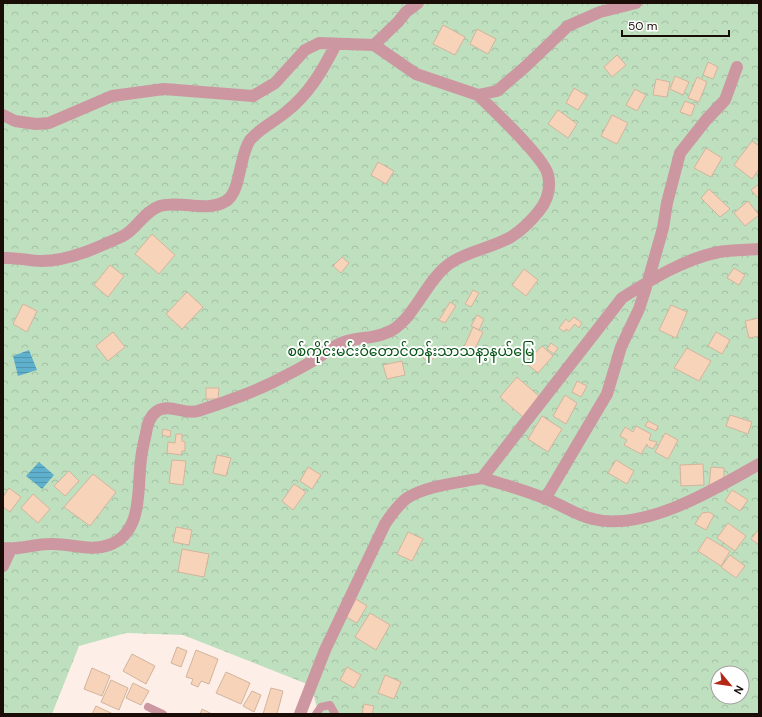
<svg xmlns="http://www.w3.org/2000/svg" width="762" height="717" font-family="'DM Sans','Noto Sans Myanmar',sans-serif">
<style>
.park{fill:url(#park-crowns);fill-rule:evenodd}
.water{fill:url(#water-rules)}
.building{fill:#f7d4b9;stroke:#d2b49c}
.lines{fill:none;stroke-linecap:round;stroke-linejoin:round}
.service{stroke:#cd97a2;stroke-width:8}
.minor{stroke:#cd97a2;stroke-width:12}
.labels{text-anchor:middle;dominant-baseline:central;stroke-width:4;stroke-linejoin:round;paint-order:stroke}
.park-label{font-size:14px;fill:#025110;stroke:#fff}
</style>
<defs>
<pattern id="park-crowns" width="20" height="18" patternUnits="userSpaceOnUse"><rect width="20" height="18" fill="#bfe0bf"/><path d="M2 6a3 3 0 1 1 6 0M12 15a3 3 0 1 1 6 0" fill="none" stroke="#a4bfa3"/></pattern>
<pattern id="water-rules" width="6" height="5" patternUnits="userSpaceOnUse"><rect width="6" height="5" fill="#5fb0cc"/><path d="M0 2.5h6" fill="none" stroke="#5296ae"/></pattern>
</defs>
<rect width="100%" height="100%" fill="#feeee8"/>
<!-- park -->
<path class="park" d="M3 3H759V714H318L312 686 183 635 126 633 79 646 52 714H3ZM718 673H742V697H718Z"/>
<!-- water -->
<path class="water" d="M29 350 37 370 18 376 13 356Z
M39 462 54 475 42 489 26 476Z"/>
<!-- building -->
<path class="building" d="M443 25 465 37 455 55 433 44Z
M477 29 496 39 488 54 470 44Z
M617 55 626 65 612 77 604 67Z
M708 62 718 67 713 79 703 75Z
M675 76 689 82 683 95 670 89Z
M697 77 707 82 699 102 688 98Z
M656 79 670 82 667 97 653 95Z
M574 88 587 96 578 110 566 103Z
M635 89 646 95 637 111 626 105Z
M685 101 695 105 691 116 680 112Z
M558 110 577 124 568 138 548 124Z
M612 115 628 123 617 144 601 136Z
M752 141 759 146V169L752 179 734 165Z
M706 148 722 158 711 177 694 168Z
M378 162 394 171 386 184 371 175Z
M759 184V199L751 190Z
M709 189 730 209 720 217 701 198Z
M748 201 759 215 745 226 734 213Z
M152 234 175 255 159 274 135 254Z
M342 257 349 263 341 273 333 266Z
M110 265 124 276 108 297 94 285Z
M734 268 745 275 739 285 727 278Z
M524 269 538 280 526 296 512 285Z
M473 290 479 293 471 307 465 304Z
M187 292 203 307 182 329 166 314Z
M450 302 456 306 445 323 439 320Z
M23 304 37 311 27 332 13 324Z
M671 305 687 312 676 338 659 330Z
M477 315 484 319 479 330 471 326Z
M574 317 582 323 579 328 575 324 569 331 566 329 564 332 559 328 566 319 569 322Z
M759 318V336L749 338 745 321Z
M473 327 483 332 474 351 464 347Z
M113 332 125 347 108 361 96 346Z
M716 332 730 340 722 354 708 346Z
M551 343 558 348 554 354 547 349Z
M542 346 553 356 538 373 526 363Z
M687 348 711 361 699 381 674 368Z
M429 350 436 355 430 363 423 358Z
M402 361 405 375 387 379 383 365Z
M517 377 540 397 523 417 500 397Z
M577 381 587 386 581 397 572 392Z
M206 388H219L218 399H206Z
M565 395 577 403 566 424 553 416Z
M730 415 752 422 748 434 726 426Z
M542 416 562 429 548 452 528 439Z
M648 421 658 426 656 431 645 426Z
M636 426 651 434 649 440 657 442 653 449 647 446V444L641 454 624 445 627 440 620 436 625 427 633 432Z
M163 429 171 431 170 437 162 435Z
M665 433 678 440 668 459 655 452Z
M176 434H182V441L185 442V451H182L181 455 167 453 168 442 175 443Z
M217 455 231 458 226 476 213 473Z
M172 460 186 461 183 485 169 483Z
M616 460 634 471 627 484 608 473Z
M703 464 704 485 681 486 680 465Z
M308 467 321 475 312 489 300 481Z
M711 467 724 468V480L709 486Z
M69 471 79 481 65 496 54 486Z
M93 474 116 492 90 526 64 507Z
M294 484 306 492 293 510 282 501Z
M9 488 21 497 10 512 3 507V497Z
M732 490 748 500 740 511 725 501Z
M33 494 50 509 38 523 21 508Z
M709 512 714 515 706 530 695 524 702 513Z
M728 523 746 536 735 551 717 538Z
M176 527 192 530 189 545 173 542Z
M759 529V545L751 539Z
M408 532 423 539 412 561 397 554Z
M707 537 730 551 721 566 698 551Z
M182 549 209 554 204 577 178 572Z
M730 555 745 566 736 578 721 567Z
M356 599 367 606 357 623 346 617Z
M370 613 390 625 376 650 355 637Z
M177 647 187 651 181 667 171 663Z
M196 650 218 659 209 684 201 681 198 687 191 684 193 679 186 677Z
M132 654 155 666 146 684 123 671Z
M347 667 361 675 354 688 340 680Z
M92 668 110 676 102 696 84 689Z
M226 672 250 683 241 704 216 693Z
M385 675 401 682 394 699 378 693Z
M111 680 128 688 119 710 101 702Z
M133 683 149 691 141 705 126 698Z
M271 688 283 691 277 714H263Z
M252 691 261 695 254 712 243 706Z
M364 704 374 706 372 714H362Z
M96 706 113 714H92Z
M202 709 212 714H200Z"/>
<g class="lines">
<!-- service -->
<path class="service" d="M148 707 163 714
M316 714 321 707 330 705 335 714"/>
<!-- minor -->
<path class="minor" d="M374 45 398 22 406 12 418 3
M3 115 15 121 36 124 49 123 112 96 164 89 253 96 275 83 305 50 319 43 374 45 416 74 478 95 497 91 525 67 568 26 600 12 636 3
M3 258C16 257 29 261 42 261 69 261 99 247 123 236 137 229 144 211 160 206 182 200 206 213 226 201 241 192 239 155 250 140 260 128 274 122 286 112 309 94 323 70 336 44
M482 478C505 485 529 491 551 501 565 507 578 516 593 519 645 532 715 489 759 464
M545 499 607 394 621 347 639 309 648 281 663 228 667 203 680 153 706 120 725 100 737 67
M3 548C19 550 34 544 50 544 69 543 90 552 109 545 144 532 137 488 141 459 142 450 144 442 146 433 147 425 150 416 157 411 170 403 184 415 198 411 228 401 258 391 285 376 297 370 308 364 319 357 325 353 330 348 337 345 353 336 370 340 386 333 414 323 425 279 452 262 471 250 492 248 511 237 522 230 531 221 539 211 547 201 551 188 548 175 545 158 493 110 478 95
M3 566 11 549
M300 714 325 650 385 524C391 515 398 505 407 498 428 485 458 483 482 478L622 298C652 279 684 259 719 252 732 250 746 250 759 249"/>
</g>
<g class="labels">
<!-- park labels -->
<g class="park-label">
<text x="411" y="351">စစ်ကိုင်းမင်းဝံတောင်တန်းသာသနာ့နယ်မြေ</text>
</g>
</g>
<!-- border -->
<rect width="762" height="717" fill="none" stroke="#1a0d08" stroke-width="8"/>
<!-- north arrow -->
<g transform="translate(730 685) rotate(119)"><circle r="19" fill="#ffffff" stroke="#a39e9c"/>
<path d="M0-3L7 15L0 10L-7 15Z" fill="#b52815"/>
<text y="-6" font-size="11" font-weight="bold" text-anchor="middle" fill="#1a0d08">N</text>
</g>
<!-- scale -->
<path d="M622 30v6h107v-6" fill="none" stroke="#1a0d08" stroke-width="2"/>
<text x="628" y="30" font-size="12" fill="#1a0d08" stroke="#ffffff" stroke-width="3" paint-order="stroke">50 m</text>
</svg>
